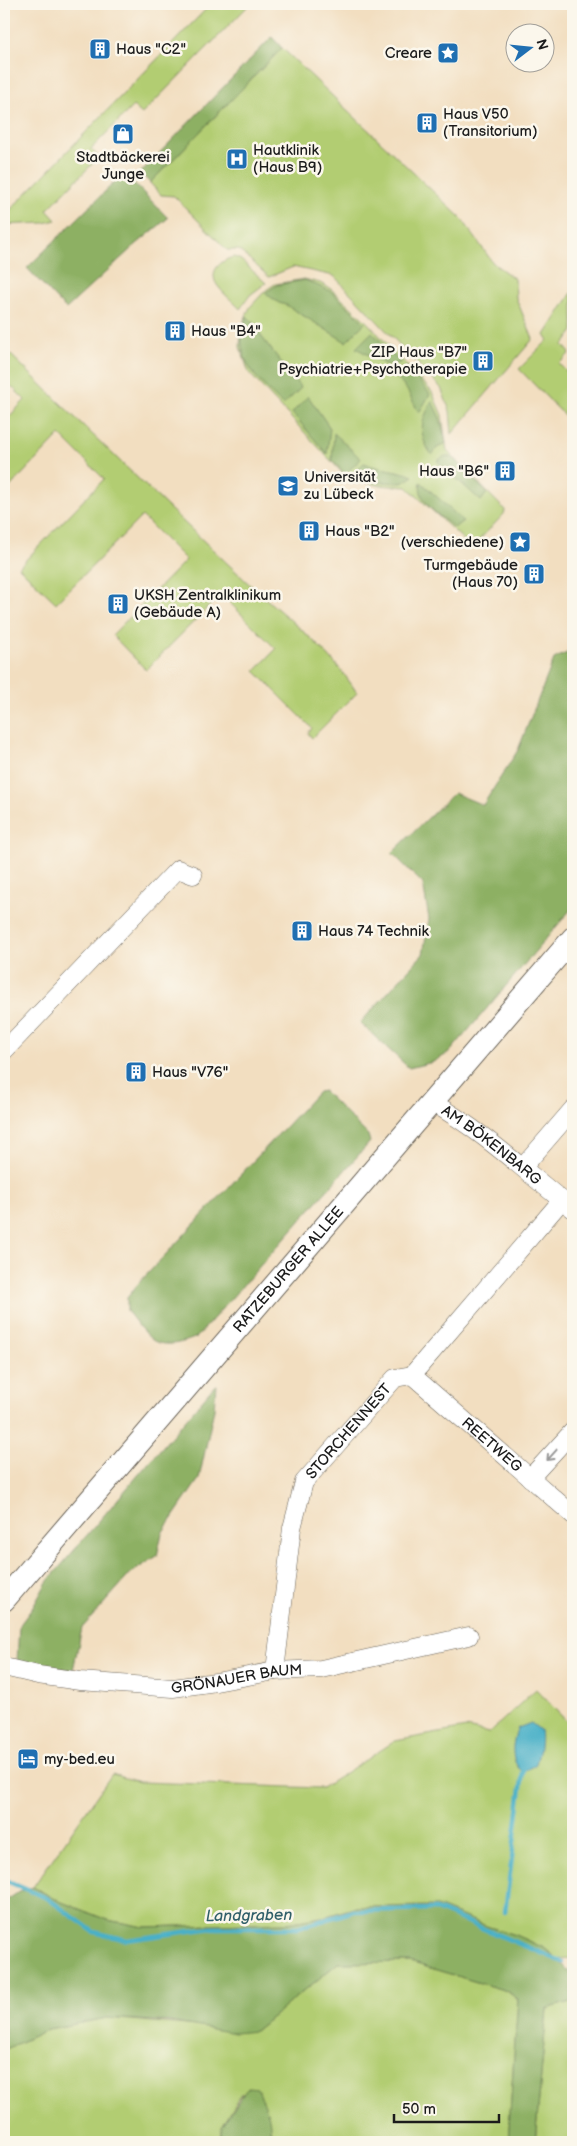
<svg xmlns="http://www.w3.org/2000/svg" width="577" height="2146" font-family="'Balsamiq Sans',sans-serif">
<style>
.green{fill:#b2cd72;stroke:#677447}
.forest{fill:#8db064;stroke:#546640}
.water{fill:#49b0c8;stroke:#326672}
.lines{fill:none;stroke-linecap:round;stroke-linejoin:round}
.stream{stroke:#49b0c8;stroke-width:4.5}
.minor-casing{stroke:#676055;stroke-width:19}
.major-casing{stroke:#676055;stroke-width:24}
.minor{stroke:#fff;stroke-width:18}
.major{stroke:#fff;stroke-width:22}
.oneway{stroke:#999}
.labels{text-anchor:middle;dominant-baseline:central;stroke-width:5;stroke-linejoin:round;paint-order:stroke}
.poi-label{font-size:15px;fill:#1c1c1c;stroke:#fbf7ec;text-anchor:start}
.street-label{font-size:15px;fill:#1c1c1c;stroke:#fbf7ec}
.water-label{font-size:16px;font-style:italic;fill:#305f69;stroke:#fbf7ec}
</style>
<rect width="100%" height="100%" fill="#fbf7ec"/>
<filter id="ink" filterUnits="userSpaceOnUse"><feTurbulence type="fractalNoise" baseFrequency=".02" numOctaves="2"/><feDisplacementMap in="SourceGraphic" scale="10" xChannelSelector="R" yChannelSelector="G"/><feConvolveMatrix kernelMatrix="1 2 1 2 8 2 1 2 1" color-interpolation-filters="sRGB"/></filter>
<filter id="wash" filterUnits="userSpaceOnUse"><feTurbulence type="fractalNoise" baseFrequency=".0096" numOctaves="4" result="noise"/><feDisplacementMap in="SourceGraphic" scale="20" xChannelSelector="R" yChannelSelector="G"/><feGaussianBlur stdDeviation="1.12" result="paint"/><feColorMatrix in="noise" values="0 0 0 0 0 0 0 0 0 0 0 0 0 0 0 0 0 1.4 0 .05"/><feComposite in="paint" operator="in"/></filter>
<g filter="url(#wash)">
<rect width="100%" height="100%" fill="#f2dec0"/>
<!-- green -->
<path class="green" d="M211 4H250L142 114 133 106 91 149 99 157 47 210 56 220 44 223 4 225V216Z
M282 48 462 219 493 263 515 279 516 298 533 339 452 434 450 411 441 388 334 276 293 267 269 277 239 250H227L174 196 161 195 150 183Z
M234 257 241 260 266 283 250 295 240 309C233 301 223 294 217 285 208 271 221 260 234 257Z
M304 279 320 283 331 289 366 321 432 392 442 415 447 451 505 510 504 514 477 542 468 544 407 487 378 485 347 478 249 373 240 347 241 328 250 307 266 290 275 284Z
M573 291V331L563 345 570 353 559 364 573 378V424L519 369 548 340 545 335Z
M4 348C83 426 164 504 245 580 283 616 329 647 357 693L312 738 308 733 312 728 255 671 276 649 221 594 146 670 112 635 186 560 142 516 56 603 19 567 104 479 60 435 4 493V422L25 400 4 379Z
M536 1689 573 1728V1958L558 1959 544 1948 515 1935 489 1927 357 1907 327 1916 287 1923 144 1927 107 1920 59 1901 33 1887 112 1774 139 1782 322 1788 395 1741 466 1728 489 1733Z
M410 1962 507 1991 518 2000 508 2142H268L271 2130 242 2093 222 2127 219 2142H4V2050L48 2029 107 2018 255 2031 338 1963Z
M573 2001V2142H535L547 2009Z"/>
<!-- forest -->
<path class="forest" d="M272 37 282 48 150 183 140 173Z
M124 173 168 218 132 248 66 309 27 268Z
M305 280 332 292 365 323 346 342 286 305 279 303 265 293 277 285Z
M247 316 257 327 261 336 301 388 283 405C257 379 230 357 247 316Z
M372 332 401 363 387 365 356 348Z
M407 367 430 394 419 413 407 390 391 371Z
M308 396 330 428 327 454 292 413Z
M432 401 440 418 446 443 437 448 432 455C417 434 421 422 432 401Z
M334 433 361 459 345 474 332 460Z
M445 456 453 458 487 493 481 501 437 461Z
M364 463C380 470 397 469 413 476L402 483 378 482 352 474Z
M421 482 463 521 454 528C441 516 416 502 421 482Z
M573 650V907L449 1053 433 1062 409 1068 360 1023 423 954 429 919 423 884 392 853 454 793 483 805 518 750 554 659Z
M324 1091 368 1135 370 1142 197 1337C185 1342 167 1348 154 1341 146 1337 133 1318 127 1311V1298L137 1285 318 1092Z
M216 1384 214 1409 199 1479 162 1533 157 1556 131 1573 82 1628 73 1670 17 1662 19 1626 33 1607 47 1582Z
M33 1887 59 1901 107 1920 144 1927 287 1923 327 1916 357 1907 437 1906 489 1927 515 1935 544 1948 558 1959 573 1976V2001L547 2009 535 2142H508L518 1999 507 1991 410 1962 338 1963 255 2031 235 2033 170 2022 107 2018 48 2029 4 2050V1902L19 1892Z
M248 2087 257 2088C266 2106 274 2122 268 2142H219L222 2127Z"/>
<!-- water -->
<path class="water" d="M531 1723 540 1730C542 1742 539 1753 536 1764L523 1772C509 1762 512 1741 518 1728Z"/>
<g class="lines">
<!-- stream -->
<path class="stream" d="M4 1880 47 1898 94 1932 127 1940 212 1928H298L354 1911 436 1909 563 1962
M505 1912 523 1772"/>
</g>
</g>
<g filter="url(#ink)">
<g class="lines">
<!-- minor casing -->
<g class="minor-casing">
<g id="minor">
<path d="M4 1051 178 869 193 875"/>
<path id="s1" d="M433 1103C484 1132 527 1173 573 1209"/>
<path d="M523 1167 573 1109"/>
<path id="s2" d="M412 1375 573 1515"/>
<path d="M530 1478 573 1431"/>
<path id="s3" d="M4 1667 38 1675 80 1681 173 1688 216 1682 275 1671 321 1669 469 1636"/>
<path id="s4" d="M275 1671 292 1528 304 1482 395 1378 412 1375 562 1200"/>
</g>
</g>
<!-- major casing -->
<g class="major-casing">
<g id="major">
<path id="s5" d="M4 1600 573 938"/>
</g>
</g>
<!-- minor -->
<use href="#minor" class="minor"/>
<!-- major -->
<use href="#major" class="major"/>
</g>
<!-- one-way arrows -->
<defs><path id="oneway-shaft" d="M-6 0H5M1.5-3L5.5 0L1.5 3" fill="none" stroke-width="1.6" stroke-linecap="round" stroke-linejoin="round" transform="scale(1.25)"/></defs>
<use class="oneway" href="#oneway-shaft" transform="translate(552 1455) rotate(132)"/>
</g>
<!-- icons -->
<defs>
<g id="building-square" transform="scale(1.125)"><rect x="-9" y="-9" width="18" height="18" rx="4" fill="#1f6fb2" stroke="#fbf7ec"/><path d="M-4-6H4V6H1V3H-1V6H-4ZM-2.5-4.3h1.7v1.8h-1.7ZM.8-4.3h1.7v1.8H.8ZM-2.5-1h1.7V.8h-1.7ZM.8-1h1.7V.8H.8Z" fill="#fff"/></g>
<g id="sight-square" transform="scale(1.125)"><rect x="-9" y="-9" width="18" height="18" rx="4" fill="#1f6fb2" stroke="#fbf7ec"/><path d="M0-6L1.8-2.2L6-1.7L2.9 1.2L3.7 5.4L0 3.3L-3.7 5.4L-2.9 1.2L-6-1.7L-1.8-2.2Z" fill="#fff"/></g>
<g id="shop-square" transform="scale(1.125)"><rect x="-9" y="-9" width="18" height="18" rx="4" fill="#1f6fb2" stroke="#fbf7ec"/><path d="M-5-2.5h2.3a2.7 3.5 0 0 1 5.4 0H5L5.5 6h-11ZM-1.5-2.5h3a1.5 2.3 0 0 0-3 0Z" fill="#fff"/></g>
<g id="hospital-square" transform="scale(1.125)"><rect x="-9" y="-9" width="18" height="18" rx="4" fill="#1f6fb2" stroke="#fbf7ec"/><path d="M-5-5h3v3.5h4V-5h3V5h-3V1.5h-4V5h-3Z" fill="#fff"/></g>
<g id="university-square" transform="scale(1.125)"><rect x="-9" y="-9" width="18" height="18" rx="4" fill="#1f6fb2" stroke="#fbf7ec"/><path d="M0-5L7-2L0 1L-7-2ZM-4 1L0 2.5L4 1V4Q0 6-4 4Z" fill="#fff"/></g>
<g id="hotel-square" transform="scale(1.125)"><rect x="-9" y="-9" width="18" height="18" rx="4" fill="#1f6fb2" stroke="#fbf7ec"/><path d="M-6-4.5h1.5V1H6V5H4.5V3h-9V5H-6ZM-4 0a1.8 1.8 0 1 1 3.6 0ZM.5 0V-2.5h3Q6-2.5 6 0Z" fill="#fff"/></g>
</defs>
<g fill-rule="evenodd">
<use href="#building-square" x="100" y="49"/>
<use href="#sight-square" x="448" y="53"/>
<use href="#building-square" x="427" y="123"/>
<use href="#shop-square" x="123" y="134"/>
<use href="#hospital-square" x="237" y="159"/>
<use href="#building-square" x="175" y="331"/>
<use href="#building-square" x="483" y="361"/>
<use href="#building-square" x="505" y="471"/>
<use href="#university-square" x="288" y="486"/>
<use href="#building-square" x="309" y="531"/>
<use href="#sight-square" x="520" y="542"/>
<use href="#building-square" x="534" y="574"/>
<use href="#building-square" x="118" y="604"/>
<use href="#building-square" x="302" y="931"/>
<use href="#building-square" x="136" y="1072"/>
<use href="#hotel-square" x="28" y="1759"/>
</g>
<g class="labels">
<!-- poi labels -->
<g class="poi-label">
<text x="116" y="49">Haus "C2"</text>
<text x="432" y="53" text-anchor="end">Creare</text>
<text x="443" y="114">Haus V50<tspan x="443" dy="17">(Transitorium)</tspan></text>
<text x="253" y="150">Hautklinik<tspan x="253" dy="17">(Haus B9)</tspan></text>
<text x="123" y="157" text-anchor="middle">Stadtbäckerei<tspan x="123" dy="17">Junge</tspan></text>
<text x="191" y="331">Haus "B4"</text>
<text x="467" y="352" text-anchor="end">ZIP Haus "B7"<tspan x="467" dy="17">Psychiatrie+Psychotherapie</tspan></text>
<text x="489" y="471" text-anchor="end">Haus "B6"</text>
<text x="304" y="477">Universität<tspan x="304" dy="17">zu Lübeck</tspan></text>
<text x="325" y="531">Haus "B2"</text>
<text x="504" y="542" text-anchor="end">(verschiedene)</text>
<text x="518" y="565" text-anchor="end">Turmgebäude<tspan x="518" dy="17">(Haus 70)</tspan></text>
<text x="134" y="595">UKSH Zentralklinikum<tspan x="134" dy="17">(Gebäude A)</tspan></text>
<text x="318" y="931">Haus 74 Technik</text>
<text x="152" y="1072">Haus "V76"</text>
<text x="44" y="1759">my-bed.eu</text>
</g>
<!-- street labels -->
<g class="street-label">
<text stroke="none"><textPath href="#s1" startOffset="72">AM BÖKENBARG</textPath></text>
<text stroke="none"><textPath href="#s5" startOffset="436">RATZEBURGER ALLEE</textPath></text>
<text stroke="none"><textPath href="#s4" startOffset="259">STORCHENNEST</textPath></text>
<text stroke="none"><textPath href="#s2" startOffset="106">REETWEG</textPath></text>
<text stroke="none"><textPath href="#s3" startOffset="235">GRÖNAUER BAUM</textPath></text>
</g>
<!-- water labels -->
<g class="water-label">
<text transform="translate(249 1916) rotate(-1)">Landgraben</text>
</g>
</g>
<!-- margin -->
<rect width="577" height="2146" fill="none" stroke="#fbf7ec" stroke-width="20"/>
<!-- north arrow -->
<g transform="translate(530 48) rotate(74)"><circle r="24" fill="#fbf7ec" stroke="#a29f99"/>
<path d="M0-4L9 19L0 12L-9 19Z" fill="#1f6fb2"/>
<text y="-8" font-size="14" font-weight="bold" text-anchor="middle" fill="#1c1c1c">N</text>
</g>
<!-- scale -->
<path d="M394 2114v8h105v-8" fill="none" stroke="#1c1c1c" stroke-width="2.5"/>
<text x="402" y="2114" font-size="15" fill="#1c1c1c" stroke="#fbf7ec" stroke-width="4" paint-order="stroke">50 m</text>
</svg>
